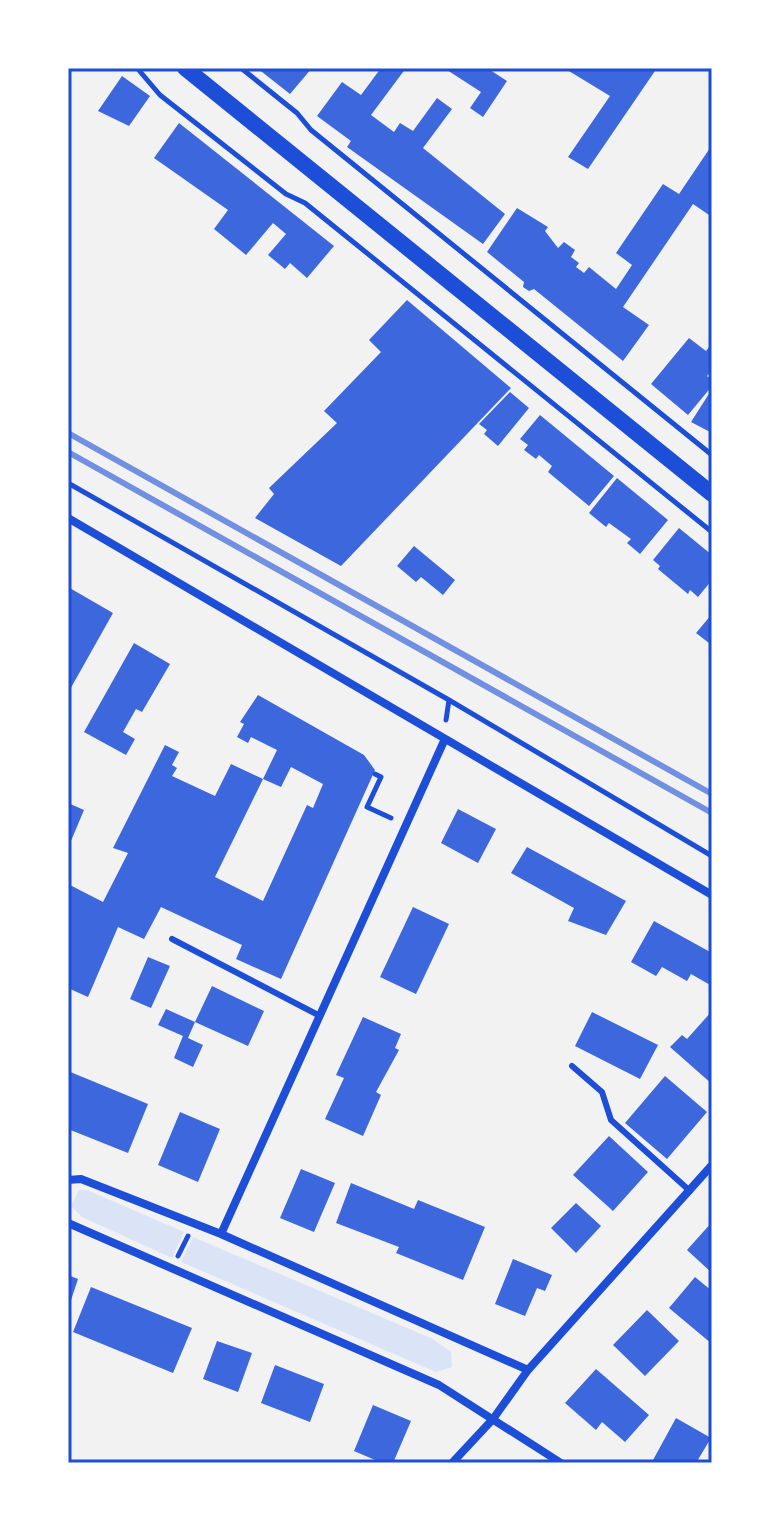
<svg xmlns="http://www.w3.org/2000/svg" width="780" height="1531" font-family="Jost,sans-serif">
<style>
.green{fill:#dbe4f7}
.building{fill:#3d67dc;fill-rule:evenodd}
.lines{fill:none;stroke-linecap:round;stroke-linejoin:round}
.path{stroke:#1d4ed8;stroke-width:5}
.service{stroke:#1d4ed8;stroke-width:6}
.minor{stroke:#1d4ed8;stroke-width:8}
.secondary{stroke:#1d4ed8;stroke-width:16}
.rail{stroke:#7290e2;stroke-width:6}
.neatline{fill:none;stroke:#1d4ed8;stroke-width:3}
</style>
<rect width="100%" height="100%" fill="#f2f2f2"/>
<!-- green -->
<path class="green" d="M79 1190H87L184 1232 172 1258 82 1217 71 1206Z
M193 1237 433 1339 451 1352 452 1367 436 1372 181 1262Z"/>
<!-- building -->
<path class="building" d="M257 68H312L290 94Z
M381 68H406L371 115 394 132 400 123 413 131 437 98 452 109 423 148 505 214 483 244 347 147 351 141 317 116 342 82 361 95Z
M444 68H487L507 81 483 117 470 108 481 92Z
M564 68H657L588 169 568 157 610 96Z
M122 76 150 96 129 126 98 111Z
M179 123 334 246 307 278 290 263 285 269 268 255 286 234 273 223 246 255 214 229 228 210 154 158Z
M712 145V217L693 204 623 307 649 325 623 361 534 289 529 291 523 287 524 282 487 252 517 208 548 227 545 231 558 248 564 242 575 250 571 257 579 263 576 267 584 273 589 267 616 289 632 265 616 253 663 184 679 194Z
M407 300 511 388 341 566 255 518 274 494 269 488 337 423 324 411 381 352 369 340Z
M689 338 706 351 712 343V370L707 376 712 380V386L688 415 651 384Z
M712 389V433L691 422Z
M510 392 529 408 498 446 484 434 487 430 479 424Z
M540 415 614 476 589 506 548 472 552 466 539 455 536 459 524 450 528 445 520 439Z
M617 478 668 520 640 554 627 543 631 539 609 523 606 527 589 513Z
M679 528 712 555V580L698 597 690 590 688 594 658 569 660 566 653 560Z
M414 546 455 580 443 595 421 577 416 582 397 566Z
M68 587 113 613 68 693Z
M712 614V639L709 643 696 633Z
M134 643 170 664 142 712 136 709 123 732 135 739 126 755 84 732Z
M258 695 364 755 375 770 281 979 236 959 242 945 161 907 144 939 118 927 88 997 68 988V884L103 902 128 853 113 848 165 745 179 752 172 765 177 768 172 776 215 796 231 764 263 779 277 750 251 737 248 743 237 737 244 724 240 722ZM291 767 323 784 313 808 307 805 263 901 215 877 263 779 281 787Z
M68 803 84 810 68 848Z
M458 809 496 829 478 863 441 843Z
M527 847 626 901 606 935 568 921 574 908 511 873Z
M413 907 449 924 416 994 380 977Z
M654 921 712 953V986L691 974 687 981 662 967 656 976 631 962Z
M148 957 170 966 151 1008 130 999Z
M212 986 264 1011 248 1046 195 1022 188 1038 203 1045 193 1067 174 1058 183 1036 158 1025 166 1009 195 1022Z
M712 1011V1084L670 1047 682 1035 687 1039Z
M592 1012 658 1045 640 1079 575 1046Z
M363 1017 401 1034 395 1048 399 1050 376 1092 381 1095 363 1136 325 1119 344 1078 336 1075Z
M68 1071 148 1104 128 1153 68 1129Z
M665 1076 707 1112 667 1159 625 1123Z
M180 1112 220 1129 198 1182 158 1165Z
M609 1136 648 1172 613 1211 573 1175Z
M301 1169 335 1183 314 1232 280 1218Z
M351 1183 414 1209 418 1200 485 1227 463 1280 396 1253 399 1247 336 1223Z
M576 1203 601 1226 576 1253 551 1228Z
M712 1222V1273L687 1250Z
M513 1259 552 1275 545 1291 537 1288 525 1316 495 1304Z
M68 1275 78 1279 68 1309Z
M695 1277 712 1291V1344L669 1308Z
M91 1287 192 1328 173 1373 73 1332Z
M647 1310 679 1341 645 1376 613 1345Z
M217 1341 252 1353 238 1392 203 1379Z
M275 1365 324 1384 310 1422 261 1403Z
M596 1369 649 1415 625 1442 602 1422 596 1430 565 1403Z
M373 1405 411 1421 393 1463H382L354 1451Z
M676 1418 711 1438 696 1463 653 1460Z"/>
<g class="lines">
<!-- path -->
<path class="path" d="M137 68 160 95 286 194 305 203 712 532
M241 68 297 113 311 130 712 455
M68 483 449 700 712 856
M446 720 449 700
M375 774 381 777 367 807 391 818
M178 1256 188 1236"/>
<!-- service -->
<path class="service" d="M172 939 320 1016
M572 1066 602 1092 611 1120 690 1191"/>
<!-- minor -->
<path class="minor" d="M68 518 712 895
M68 1180 81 1179 221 1234 528 1370
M68 1223 439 1385 561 1463
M221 1234 444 741
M452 1463 493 1419 528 1370 712 1165"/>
<!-- secondary -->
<path class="secondary" d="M185 68 712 494"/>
<!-- rail -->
<path class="rail" d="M68 433 712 794
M68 452 712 813"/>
</g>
<!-- border -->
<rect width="780" height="1531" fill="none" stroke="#ffffff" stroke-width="140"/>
<rect x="70" y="70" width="640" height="1391" class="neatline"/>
</svg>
